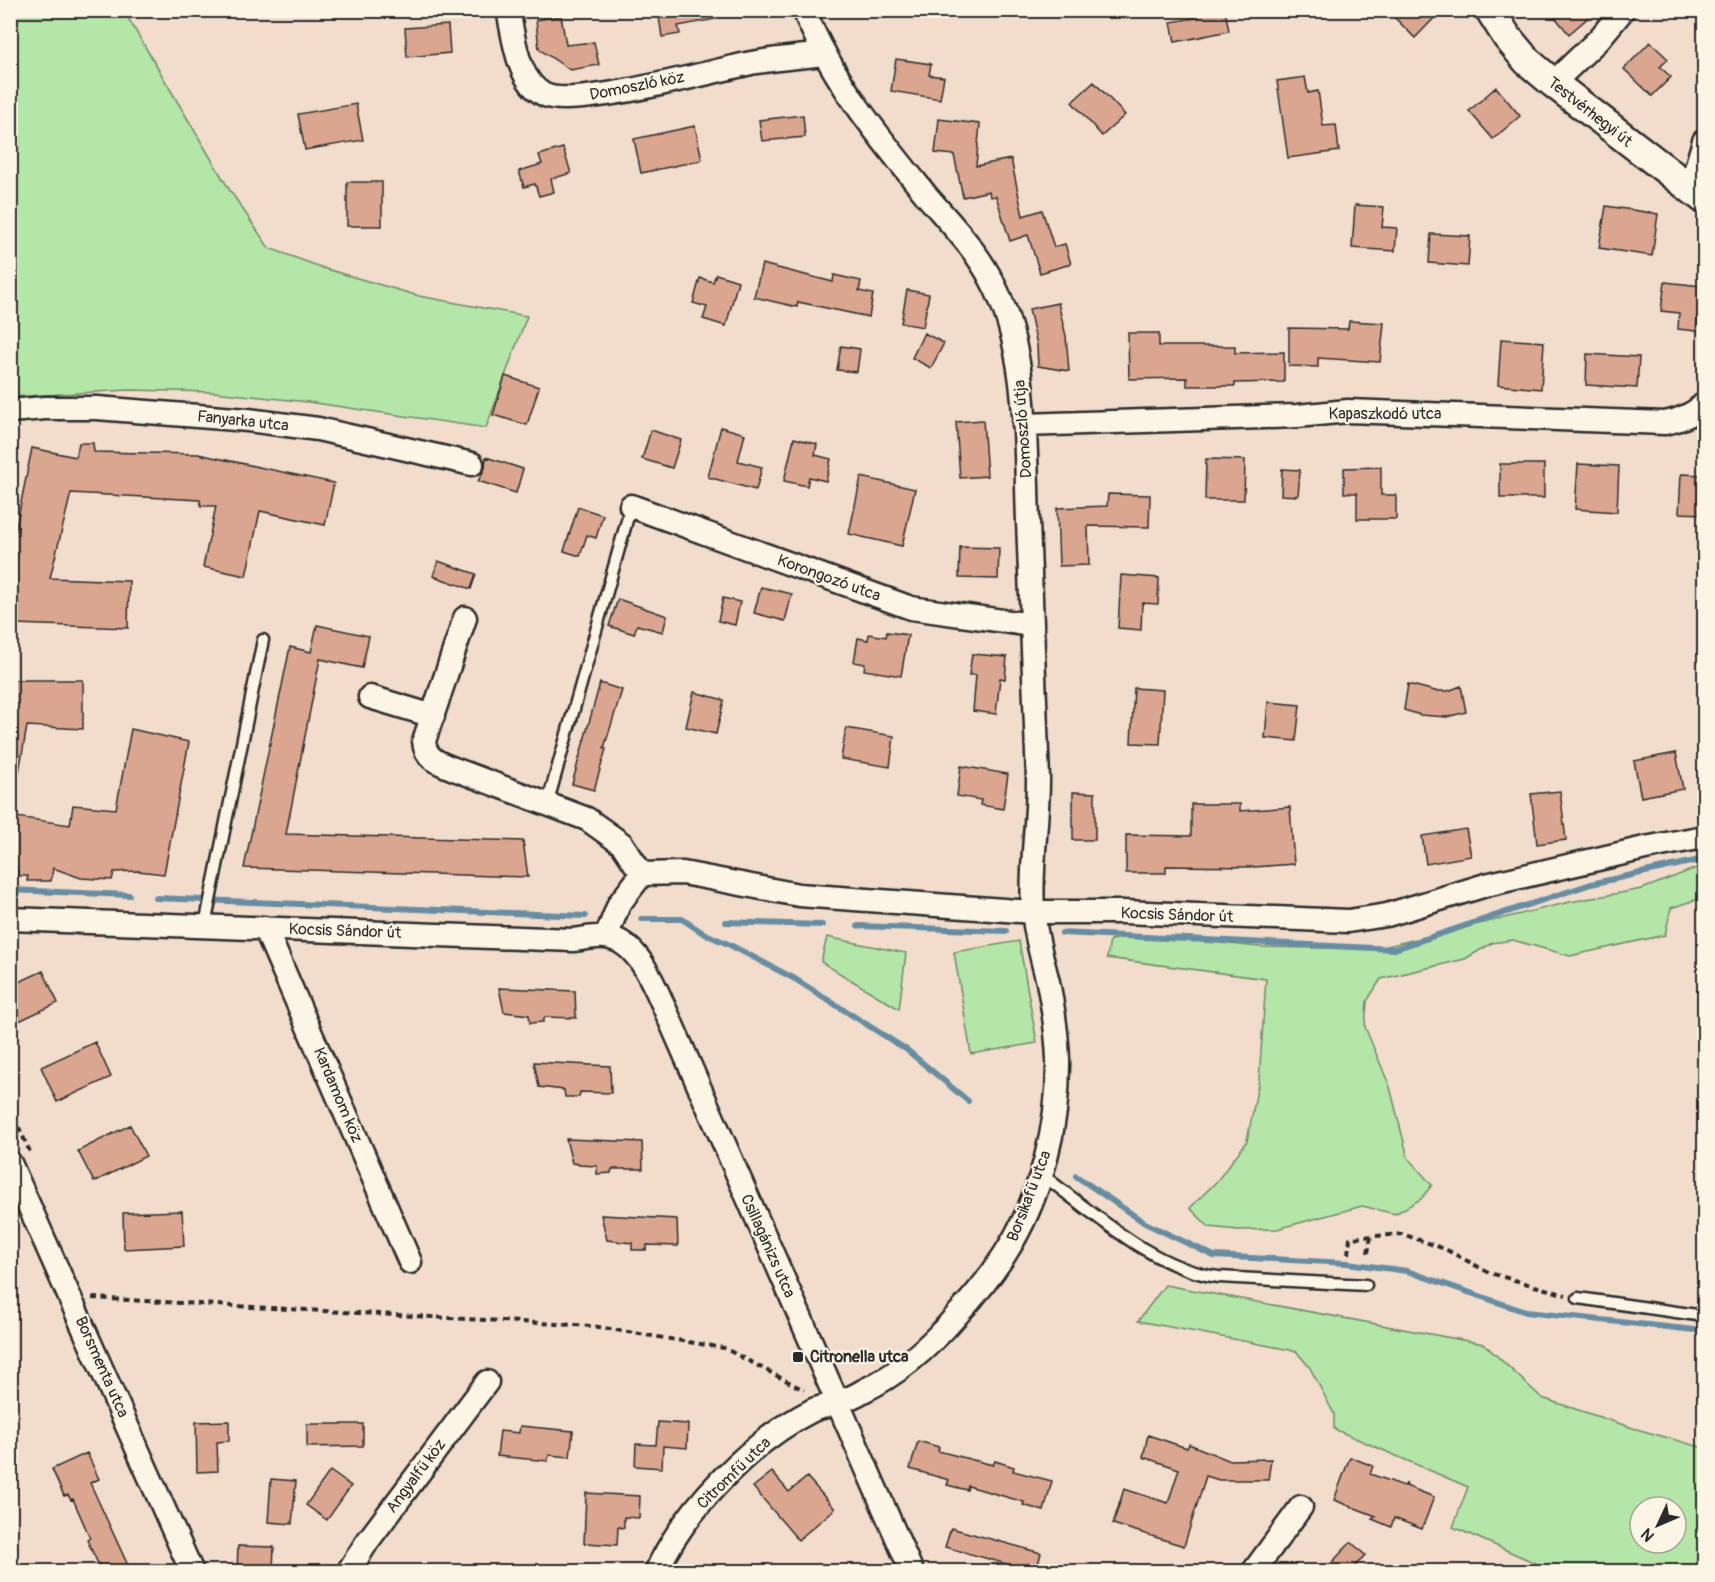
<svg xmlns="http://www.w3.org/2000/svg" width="1715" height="1582" font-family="Pangolin,sans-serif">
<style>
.green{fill:#b3e6a7;stroke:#6f8869;stroke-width:1.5;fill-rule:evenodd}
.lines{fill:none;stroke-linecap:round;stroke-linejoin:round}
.stream{stroke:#688da2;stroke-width:6}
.building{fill:#dba690;stroke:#2b2b2b;stroke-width:1.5}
.service-casing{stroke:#2b2b2b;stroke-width:15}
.minor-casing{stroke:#2b2b2b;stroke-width:27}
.tertiary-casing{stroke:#2b2b2b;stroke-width:33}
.path{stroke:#2b2b2b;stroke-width:4;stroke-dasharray:6 4.5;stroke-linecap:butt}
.service{stroke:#fcf5e5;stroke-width:10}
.minor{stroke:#fcf5e5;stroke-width:22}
.tertiary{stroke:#fcf5e5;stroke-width:28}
.poi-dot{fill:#2b2b2b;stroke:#fcf5e5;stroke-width:2}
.labels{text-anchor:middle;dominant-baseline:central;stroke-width:4.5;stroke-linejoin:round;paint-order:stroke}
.street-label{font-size:16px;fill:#2b2b2b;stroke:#fcf5e5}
.poi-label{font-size:16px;font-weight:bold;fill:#2b2b2b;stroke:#fcf5e5;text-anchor:start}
</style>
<rect width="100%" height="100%" fill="#f2ddcc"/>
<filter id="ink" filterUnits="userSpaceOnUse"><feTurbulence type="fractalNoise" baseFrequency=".0167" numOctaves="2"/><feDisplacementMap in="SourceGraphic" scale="12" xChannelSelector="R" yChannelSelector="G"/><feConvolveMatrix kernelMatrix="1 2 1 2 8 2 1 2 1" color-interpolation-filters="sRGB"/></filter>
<g filter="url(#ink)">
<!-- green -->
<path class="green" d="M11 11H124L229 189 269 248 326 269 419 296 527 316 486 428 308 402 214 392 129 390 11 397Z
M1704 865V897L1671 908 1665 935 1570 956 1513 940 1492 943 1465 959 1381 979 1367 1001 1365 1027 1390 1087 1408 1158 1432 1185 1421 1199 1395 1214 1362 1206 1277 1229 1238 1230 1209 1227 1190 1208 1217 1181 1247 1141 1259 1080 1266 979 1107 958 1110 940 1140 935 1260 947 1375 949 1570 902 1642 889Z
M827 937 906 953 899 1009 821 962Z
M1019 941 1037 1043 971 1054 954 952Z
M1165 1285 1484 1344 1542 1398 1633 1428 1704 1448V1571H1554L1453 1527 1468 1487 1334 1429V1414L1310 1368 1296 1351 1138 1321ZM1640 1507H1676V1543H1640Z"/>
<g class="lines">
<!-- stream -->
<path class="stream" d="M10 890 129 895
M156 898 585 916
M641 919H682L703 933 728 944 795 979 907 1050 968 1101
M726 922 822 925
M858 926 1006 931
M1062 933 1395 949 1591 884 1704 859
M1076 1176 1145 1223 1214 1256 1347 1263 1407 1271 1526 1312 1704 1331"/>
</g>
<!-- building -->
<path class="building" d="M658 10H716V19L678 26 680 34 662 37Z
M1194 10H1225L1229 31 1175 42 1171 22 1195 18Z
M1387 10H1442L1415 38Z
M1549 10H1597L1569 34Z
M561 16 566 45 594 42 599 65 570 70 539 49 536 20Z
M448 25 450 53 407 57 405 28Z
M1650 42 1668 59 1660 67 1671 77 1652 96 1624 69Z
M896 59 931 64 929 75 944 77 940 99 891 91Z
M1305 77 1308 93 1318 91 1323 126 1336 125 1339 151 1288 158 1277 81Z
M1094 82 1125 115 1102 136 1072 102Z
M1496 87 1520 116 1493 139 1469 111Z
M356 104 363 140 305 150 298 114Z
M803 115 805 137 762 141 759 120Z
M939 119 980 124 976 166 1011 159 1023 216 1042 210 1054 247 1065 244 1071 264 1040 273 1028 235 1010 241 996 196 990 197 989 191 963 197 954 155 935 153Z
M695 126 702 160 641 173 634 139Z
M563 148 571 173 551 179 554 192 539 196 535 184 524 187 519 171 542 164 539 155Z
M347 182H382V226H347Z
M1355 205 1384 207 1382 227 1397 228 1395 251 1352 248Z
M1606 206 1658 214 1652 256 1599 248Z
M1431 234 1470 236 1468 266 1429 263Z
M762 264 833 282 834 275 861 281 859 291 873 294 869 317 798 302 797 307 754 297Z
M716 274 738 281 726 326 703 319 707 307 693 303 700 278 713 282Z
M1665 282 1701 286 1696 331 1678 329 1679 313 1661 311Z
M907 290 929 294 923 327 901 323Z
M1058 303 1066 336 1069 371 1038 366 1037 345 1029 309Z
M1349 321 1384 323 1380 362 1318 358V367L1289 366V328L1348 329Z
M924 333 944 343 931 368 912 358Z
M1128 333H1159V346H1235V353L1284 352V382L1235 383V386H1187V378L1129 379Z
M1501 339 1544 342 1541 389 1498 385Z
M841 346 860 349 857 372 837 370Z
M1587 354 1639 357 1637 388 1586 385Z
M505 376 539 387 527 425 493 415Z
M983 420 987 476 960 478 956 422Z
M721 427 745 434 738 461 762 467 756 490 708 477Z
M651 430 681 440 672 468 642 459Z
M794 438 817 444 815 455 831 459 826 481 809 477 807 486 784 481Z
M79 443H93L94 452 198 454 334 483 325 525 260 511 246 576 203 567 216 506H201L200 500 71 493 50 578 129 581 128 628 15 624 16 594 10 593V557L32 448 76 457Z
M486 457 523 469 516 493 478 481 485 468Z
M1206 459 1245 460 1244 500H1205Z
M1500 464H1544V498H1500Z
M1578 464 1619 466 1617 512 1575 509Z
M1381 467V495H1396V519H1357V493H1344V468Z
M1282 469 1300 470 1298 496 1281 495Z
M1681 474 1704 475V514L1679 513Z
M861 477 915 489 902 546 849 534Z
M1108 494 1150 495 1149 527 1088 526 1089 565 1059 566 1057 508 1107 506Z
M578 507 603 515 596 538 587 535 580 556 564 551Z
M960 547 999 548 998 579 959 578Z
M438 561 476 574 471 589 433 576Z
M1121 575 1159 578 1158 604 1142 603 1141 630 1118 628Z
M761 587 792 594 785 621 754 613Z
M723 598 740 602 735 625 718 621Z
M618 599 667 616 663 632 637 625 634 634 609 626Z
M317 625 369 636 362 668 320 659 286 834 523 841 528 877 244 868 290 647 311 652Z
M887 632 908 635 901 676 864 670 865 664 854 662 858 638 868 640 869 634 886 637Z
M972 654 1007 657 1005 679 1000 678 996 714 973 711 976 675H969Z
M10 680H83V729L27 726 19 772H10Z
M600 683 622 690 604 748 606 749 594 790 572 784Z
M1408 684 1435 691H1448L1461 686 1466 712 1447 717 1420 715 1404 710Z
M1134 688 1163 690 1160 744 1131 743Z
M694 692 724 700 716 734 686 727Z
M1268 702 1300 705 1296 741 1265 738Z
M846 728 894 736 890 767 841 759Z
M131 729 189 742 164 874 138 871 114 872 112 880 81 878 53 868 51 881H27L28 876H17L18 871H10V816L70 825 73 805 116 809Z
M1676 753 1683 789 1641 797 1634 761Z
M961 766 1008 774 1003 809 980 805 981 800 957 796Z
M1560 791 1566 840 1537 844 1531 794Z
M1073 792 1095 793V840H1073Z
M1191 804H1240V811L1290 807 1294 864 1254 867 1166 866V873H1126V835L1191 836Z
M1466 829 1471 856 1426 864 1422 836Z
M43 971 58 1003 10 1025V986Z
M499 988 575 991 576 1018 545 1017 543 1022 530 1023 529 1015 504 1012Z
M95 1042 111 1077 57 1102 41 1067Z
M534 1062 610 1066 611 1093 580 1092 579 1097H565L564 1090 539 1087Z
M130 1125 146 1156 94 1182 78 1151Z
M566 1139 642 1142 643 1169H612L611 1173 597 1174V1166L579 1165V1164L572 1163Z
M182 1211 184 1246 124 1249 123 1213Z
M601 1215 677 1219 678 1246 647 1245 646 1250H632V1243L607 1240Z
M229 1421V1441L217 1442 218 1471 197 1472 196 1422Z
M658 1422 688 1424 687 1448 663 1446 662 1468 635 1466 636 1444 656 1445Z
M307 1424H363V1446L307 1447Z
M520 1426 573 1431 570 1457 549 1455 548 1461 497 1456 500 1431 519 1433Z
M1148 1435 1187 1448 1189 1444 1228 1460 1271 1459 1268 1480H1219L1206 1476 1184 1546 1113 1524 1124 1489 1168 1503 1179 1469 1143 1457Z
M918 1441 939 1447 938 1451 993 1465 995 1461 1014 1467 1013 1471 1052 1481 1044 1511 1023 1505 1024 1502 968 1486 967 1490 947 1485 949 1480 910 1469Z
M87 1453 99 1479 90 1483 131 1572H102L87 1540 90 1538 73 1499 71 1500 68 1495 64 1496 52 1469Z
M1350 1457 1373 1466 1370 1474 1404 1486 1407 1483 1406 1486 1434 1497 1422 1529 1394 1518 1391 1527 1372 1519 1376 1516 1334 1500Z
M330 1471 351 1486 327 1520 306 1505Z
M772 1472 789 1492 807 1477 835 1509 798 1540 753 1487Z
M271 1479 296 1481 292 1524 268 1522Z
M586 1493 640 1496 639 1518 624 1517V1528L618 1527 617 1545 584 1543Z
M951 1528 1041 1553 1036 1572 945 1547Z
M1351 1542 1365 1555 1350 1572H1323Z
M238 1546 274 1547 273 1569H261L262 1572H237Z"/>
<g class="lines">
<!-- service casing -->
<g class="service-casing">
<path id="service" d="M547 805 631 506
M205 925 263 640
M1041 1174C1093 1212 1154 1270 1219 1277L1366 1285
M1578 1298 1704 1316"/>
</g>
<!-- minor casing -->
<g class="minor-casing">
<path id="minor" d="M508 10C514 37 517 82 545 95 574 109 713 71 751 63 775 59 799 57 823 54
M1553 83 1599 39 1623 10
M1690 189 1704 141
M10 411 45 408H97L248 420 318 429 472 464
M1024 425 1297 416 1348 411 1665 423C1680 420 1693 415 1704 404
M631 506 911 608 1032 625
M465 618 424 741C425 759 439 763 454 769L587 819 622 844 642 874
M370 697 433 716
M10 919 573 940C583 939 595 936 605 937 640 940 656 991 669 1018L912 1572
M265 928 410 1262
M606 937 619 904 642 874 683 873 799 895 1033 912H1123L1348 921 1387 915 1486 885 1645 848 1704 837
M10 1163 192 1572
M348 1572 367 1542 487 1382
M656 1572C685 1509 751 1441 813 1410 821 1407 829 1406 836 1403 845 1400 855 1396 863 1391 899 1374 931 1345 957 1315 975 1296 991 1276 1005 1254 1041 1198 1059 1125 1058 1059 1057 1033 1053 1007 1048 982 1042 958 1035 935 1033 910 1030 867 1038 823 1038 779 1034 693 1032 607 1028 521 1025 444 1029 351 992 281 976 249 949 222 926 195 879 137 832 80 804 10
M1253 1572 1301 1507"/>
</g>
<!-- tertiary casing -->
<g class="tertiary-casing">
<path id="tertiary" d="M1490 10 1507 37 1527 61 1553 83 1704 199"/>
</g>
<!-- path -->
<path class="path" d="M10 1108 31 1154
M1368 1253 1371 1236
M1348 1254 1350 1238 1402 1234 1445 1249 1490 1273 1566 1295
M92 1298 592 1326 724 1348 804 1390"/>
<!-- service -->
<use href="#service" class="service"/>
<!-- minor -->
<use href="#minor" class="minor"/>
<!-- tertiary -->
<use href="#tertiary" class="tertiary"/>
</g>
</g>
<!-- markers -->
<rect class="poi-dot" x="792" y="1351" width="12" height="12" rx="3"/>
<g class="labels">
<!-- street labels -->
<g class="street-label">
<text transform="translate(637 86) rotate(-11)">Domoszló köz</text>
<text transform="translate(1590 112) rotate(38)">Testvérhegyi út</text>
<text x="1385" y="414">Kapaszkodó utca</text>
<text transform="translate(243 421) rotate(6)">Fanyarka utca</text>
<text transform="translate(1023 429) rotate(-94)">Domoszló útja</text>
<text transform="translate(829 578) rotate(20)">Korongozó utca</text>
<text transform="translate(1177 915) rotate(2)">Kocsis Sándor út</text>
<text transform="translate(345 931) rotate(2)">Kocsis Sándor út</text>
<text transform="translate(338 1095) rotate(67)">Kardamom köz</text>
<text transform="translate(1029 1196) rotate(-69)">Borsikafű utca</text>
<text transform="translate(768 1246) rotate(66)">Csillagánizs utca</text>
<text transform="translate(102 1367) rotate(66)">Borsmenta utca</text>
<text transform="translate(734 1473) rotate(-44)">Citromfű utca</text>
<text transform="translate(416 1476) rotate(-53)">Angyalfű köz</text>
</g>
<!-- poi labels -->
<g class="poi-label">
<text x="810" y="1357">Citronella utca</text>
</g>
</g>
<!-- margin -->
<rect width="1715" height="1582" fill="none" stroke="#fcf5e5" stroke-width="36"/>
<rect x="18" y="18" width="1679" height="1546" fill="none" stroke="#2b2b2b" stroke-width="2" filter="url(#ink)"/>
<!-- north arrow -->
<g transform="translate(1658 1525) rotate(226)"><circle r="28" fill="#fcf5e5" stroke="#a8a49b" stroke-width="1.5"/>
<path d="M0-4.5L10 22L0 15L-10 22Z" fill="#2b2b2b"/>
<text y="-9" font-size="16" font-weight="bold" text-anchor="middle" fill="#2b2b2b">N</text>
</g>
</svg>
